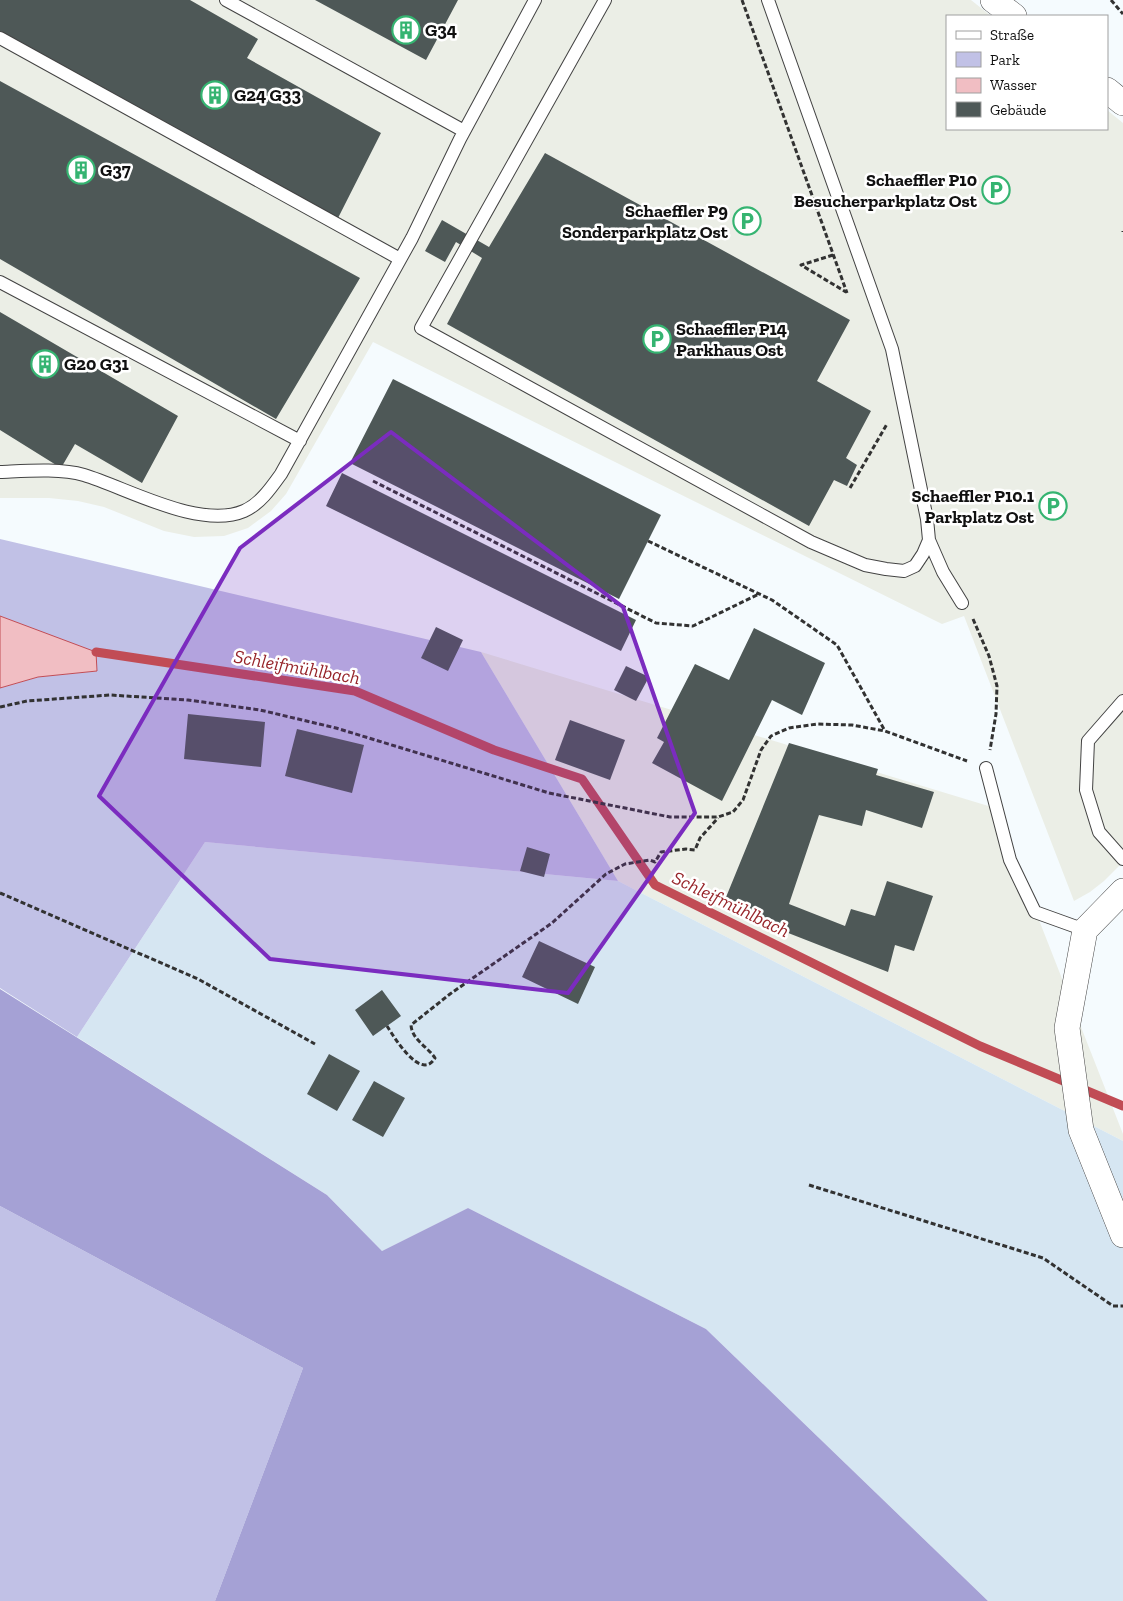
<svg xmlns="http://www.w3.org/2000/svg" width="1123" height="1601" font-family="'Zilla Slab',serif">
<style>
.industrial{fill:#ebeee6}
.farmland{fill:#d6e6f2}
.green{fill:#c1c1e6}
.forest{fill:#a5a1d5}
.water{fill:#f1bec3;stroke:#c14c55}
.lines{fill:none;stroke-linecap:round;stroke-linejoin:round}
.stream{stroke:#c14c55;stroke-width:9}
.building{fill:#4e5857}
.service-casing{stroke:#434343;stroke-width:14}
.minor-casing{stroke:#434343;stroke-width:26}
.path{stroke:#323232;stroke-width:3;stroke-dasharray:5 2.5;stroke-linecap:butt}
.service{stroke:#fff;stroke-width:12}
.minor{stroke:#fff;stroke-width:25}
.marked{fill:#7b2cbf;fill-opacity:0.2;stroke:#7b2cbf;stroke-width:4;stroke-linejoin:round}
.labels{text-anchor:middle;dominant-baseline:central;stroke-width:5;stroke-linejoin:round;paint-order:stroke}
.poi-label{font-size:18px;font-weight:bold;fill:#101010;stroke:#fff;text-anchor:start}
.water-label{font-size:19px;font-style:italic;fill:#97252a;stroke:#fff}
</style>
<rect width="100%" height="100%" fill="#f5fbfe"/>
<!-- industrial -->
<path class="industrial" d="M0 0H971L991 16H947V129H1107V110L1123 123V862L1104 881 1090 892 1074 901 964 616 942 624 373 342 286 494 271 511 248 528 224 536 194 537 164 531 104 507 78 501 49 498H0Z
M481 652 995 808 1123 1134V1141L618 881Z"/>
<!-- farmland -->
<path class="farmland" d="M205 842 618 881 1123 1141V1601H988L706 1329 468 1208 382 1251 327 1195 77 1037Z"/>
<!-- green -->
<path class="green" d="M0 539 481 652 618 881 205 842 77 1037 0 988V688L38 677 97 671 96 653 0 616Z
M0 1206 303 1368 215 1601H0Z"/>
<!-- forest -->
<path class="forest" d="M0 989 327 1195 382 1251 468 1208 706 1329 988 1601H215L303 1368 0 1206Z"/>
<!-- water -->
<path class="water" d="M0 616 96 652 97 671 38 677 0 688Z"/>
<g class="lines">
<!-- stream -->
<path class="stream" d="M96 652 355 691 494 750 582 779 655 885 980 1046 1123 1106"/>
</g>
<!-- building -->
<path class="building" d="M0 0H190L258 39 247 58 381 133 337 220 0 31Z
M315 0H458L426 60Z
M0 81 360 278 276 419 0 259Z
M545 153 850 320 817 381 871 411 846 458 857 465 847 486 834 480 809 526 447 324 482 258 456 242 445 262 425 251 442 220 489 247Z
M0 312 178 416 142 483 75 444 61 468 0 430Z
M393 379 661 515 619 599 350 463Z
M342 473 636 620 621 651 326 506Z
M436 627 463 640 448 671 421 658Z
M754 628 825 663 802 715 772 700 722 801 652 763 664 742 657 738 695 664 729 680Z
M626 666 649 677 636 701 614 690Z
M188 714 265 722 261 767 184 759Z
M570 720 625 740 610 780 555 760Z
M297 729 364 745 352 793 285 776Z
M789 743 878 769 876 775 934 792 922 828 866 810 862 826 819 815 789 904 845 926 851 909 875 916 887 881 933 896 914 951 895 945 888 972 722 907Z
M527 847 550 854 544 877 520 871Z
M539 941 595 967 578 1004 522 977Z
M382 990 401 1016 373 1036 355 1010Z
M329 1054 360 1071 337 1111 307 1094Z
M374 1081 405 1098 383 1137 352 1120Z"/>
<g class="lines">
<!-- service casing -->
<g class="service-casing">
<path id="service" d="M226 0 464 131
M605 0 421 328 811 542 865 565 886 569 904 571 915 566 923 554 929 540 927 519 892 349 768 0
M0 38 400 259
M0 282 300 441
M0 472C25 471 60 468 84 475 127 488 200 530 244 511 260 504 271 488 281 474L412 238 460 139 535 0
M929 540 943 572 962 603
M1123 701 1088 741 1086 790 1099 832 1123 859
M986 768 1010 860 1035 912 1085 930"/>
</g>
<!-- minor casing -->
<g class="minor-casing">
<path id="minor" d="M993 0 1014 16
M1107 90 1123 103
M1123 891 1085 930 1067 1028 1081 1130 1123 1235"/>
</g>
<!-- path -->
<path class="path" d="M742 0 847 293
M1111 0 1123 14
M1123 231V232
M833 255 801 265 846 292
M373 481 656 623 693 626 759 594
M850 488 887 424
M648 541 772 600 837 645 885 731
M973 619 989 656 997 686 996 714 990 750
M0 707 27 701 110 695 188 700 260 710 336 728 549 793 670 817H718L733 812 743 800 761 750 771 736 789 728 817 724 852 725 885 731 967 761
M0 893 198 979 315 1044
M387 1026C394 1037 421 1082 435 1058 428 1047 412 1040 411 1025L450 994 552 923 606 874 625 864 650 860 655 862 661 852 686 849 695 850 700 838 718 818
M809 1185 1043 1258 1113 1306H1123"/>
<!-- service -->
<use href="#service" class="service"/>
<!-- minor -->
<use href="#minor" class="minor"/>
</g>
<!-- marked area -->
<path class="marked" d="M391 432 623 607 695 813 568 993 270 959 99 796 240 548Z"/>
<!-- icons -->
<defs>
<g id="building-ring" transform="scale(1.4375)"><circle r="9.5" fill="#fff" stroke="#35b471" stroke-width="1.5"/><path d="M-4-6H4V6H1V3H-1V6H-4ZM-2.5-4.3h1.7v1.8h-1.7ZM.8-4.3h1.7v1.8H.8ZM-2.5-1h1.7V.8h-1.7ZM.8-1h1.7V.8H.8Z" fill="#35b471"/></g>
<g id="parking-ring" transform="scale(1.4375)"><circle r="9.5" fill="#fff" stroke="#35b471" stroke-width="1.5"/><path d="M-3.5-5.5H1a3.5 3.5 0 0 1 0 7H-1V5.5H-3.5ZM-1-3.4V-.6H.8a1.4 1.4 0 0 0 0-2.8Z" fill="#35b471"/></g>
</defs>
<g fill-rule="evenodd">
<use href="#building-ring" x="406" y="30"/>
<use href="#building-ring" x="215" y="95"/>
<use href="#building-ring" x="81" y="170"/>
<use href="#parking-ring" x="996" y="190"/>
<use href="#parking-ring" x="747" y="221"/>
<use href="#parking-ring" x="657" y="339"/>
<use href="#building-ring" x="45" y="364"/>
<use href="#parking-ring" x="1053" y="506"/>
</g>
<g class="labels">
<!-- poi labels -->
<g class="poi-label">
<text x="425" y="30">G34</text>
<text x="234" y="95">G24 G33</text>
<text x="100" y="170">G37</text>
<text x="977" y="180" text-anchor="end">Schaeffler P10<tspan x="977" dy="21">Besucherparkplatz Ost</tspan></text>
<text x="728" y="211" text-anchor="end">Schaeffler P9<tspan x="728" dy="21">Sonderparkplatz Ost</tspan></text>
<text x="676" y="329">Schaeffler P14<tspan x="676" dy="21">Parkhaus Ost</tspan></text>
<text x="64" y="364">G20 G31</text>
<text x="1034" y="496" text-anchor="end">Schaeffler P10.1<tspan x="1034" dy="21">Parkplatz Ost</tspan></text>
</g>
<!-- water labels -->
<g class="water-label">
<text transform="translate(297 667) rotate(10)">Schleifmühlbach</text>
<text transform="translate(731 904) rotate(26)">Schleifmühlbach</text>
</g>
</g>
<!-- legend -->
<rect x="946" y="15" width="162" height="115" fill="#ffffff" stroke="#9f9f9f"/>
<rect x="956" y="31" width="25" height="8" fill="#ffffff" stroke="#9f9f9f"/>
<text x="990" y="40" font-size="15" fill="#101010">Straße</text>
<rect x="956" y="52" width="25" height="15" fill="#c1c1e6" stroke="#9f9f9f"/>
<text x="990" y="65" font-size="15" fill="#101010">Park</text>
<rect x="956" y="78" width="25" height="15" fill="#f1bec3" stroke="#9f9f9f"/>
<text x="990" y="90" font-size="15" fill="#101010">Wasser</text>
<rect x="956" y="102" width="25" height="15" fill="#4e5857" stroke="#9f9f9f"/>
<text x="990" y="115" font-size="15" fill="#101010">Gebäude</text>
</svg>
